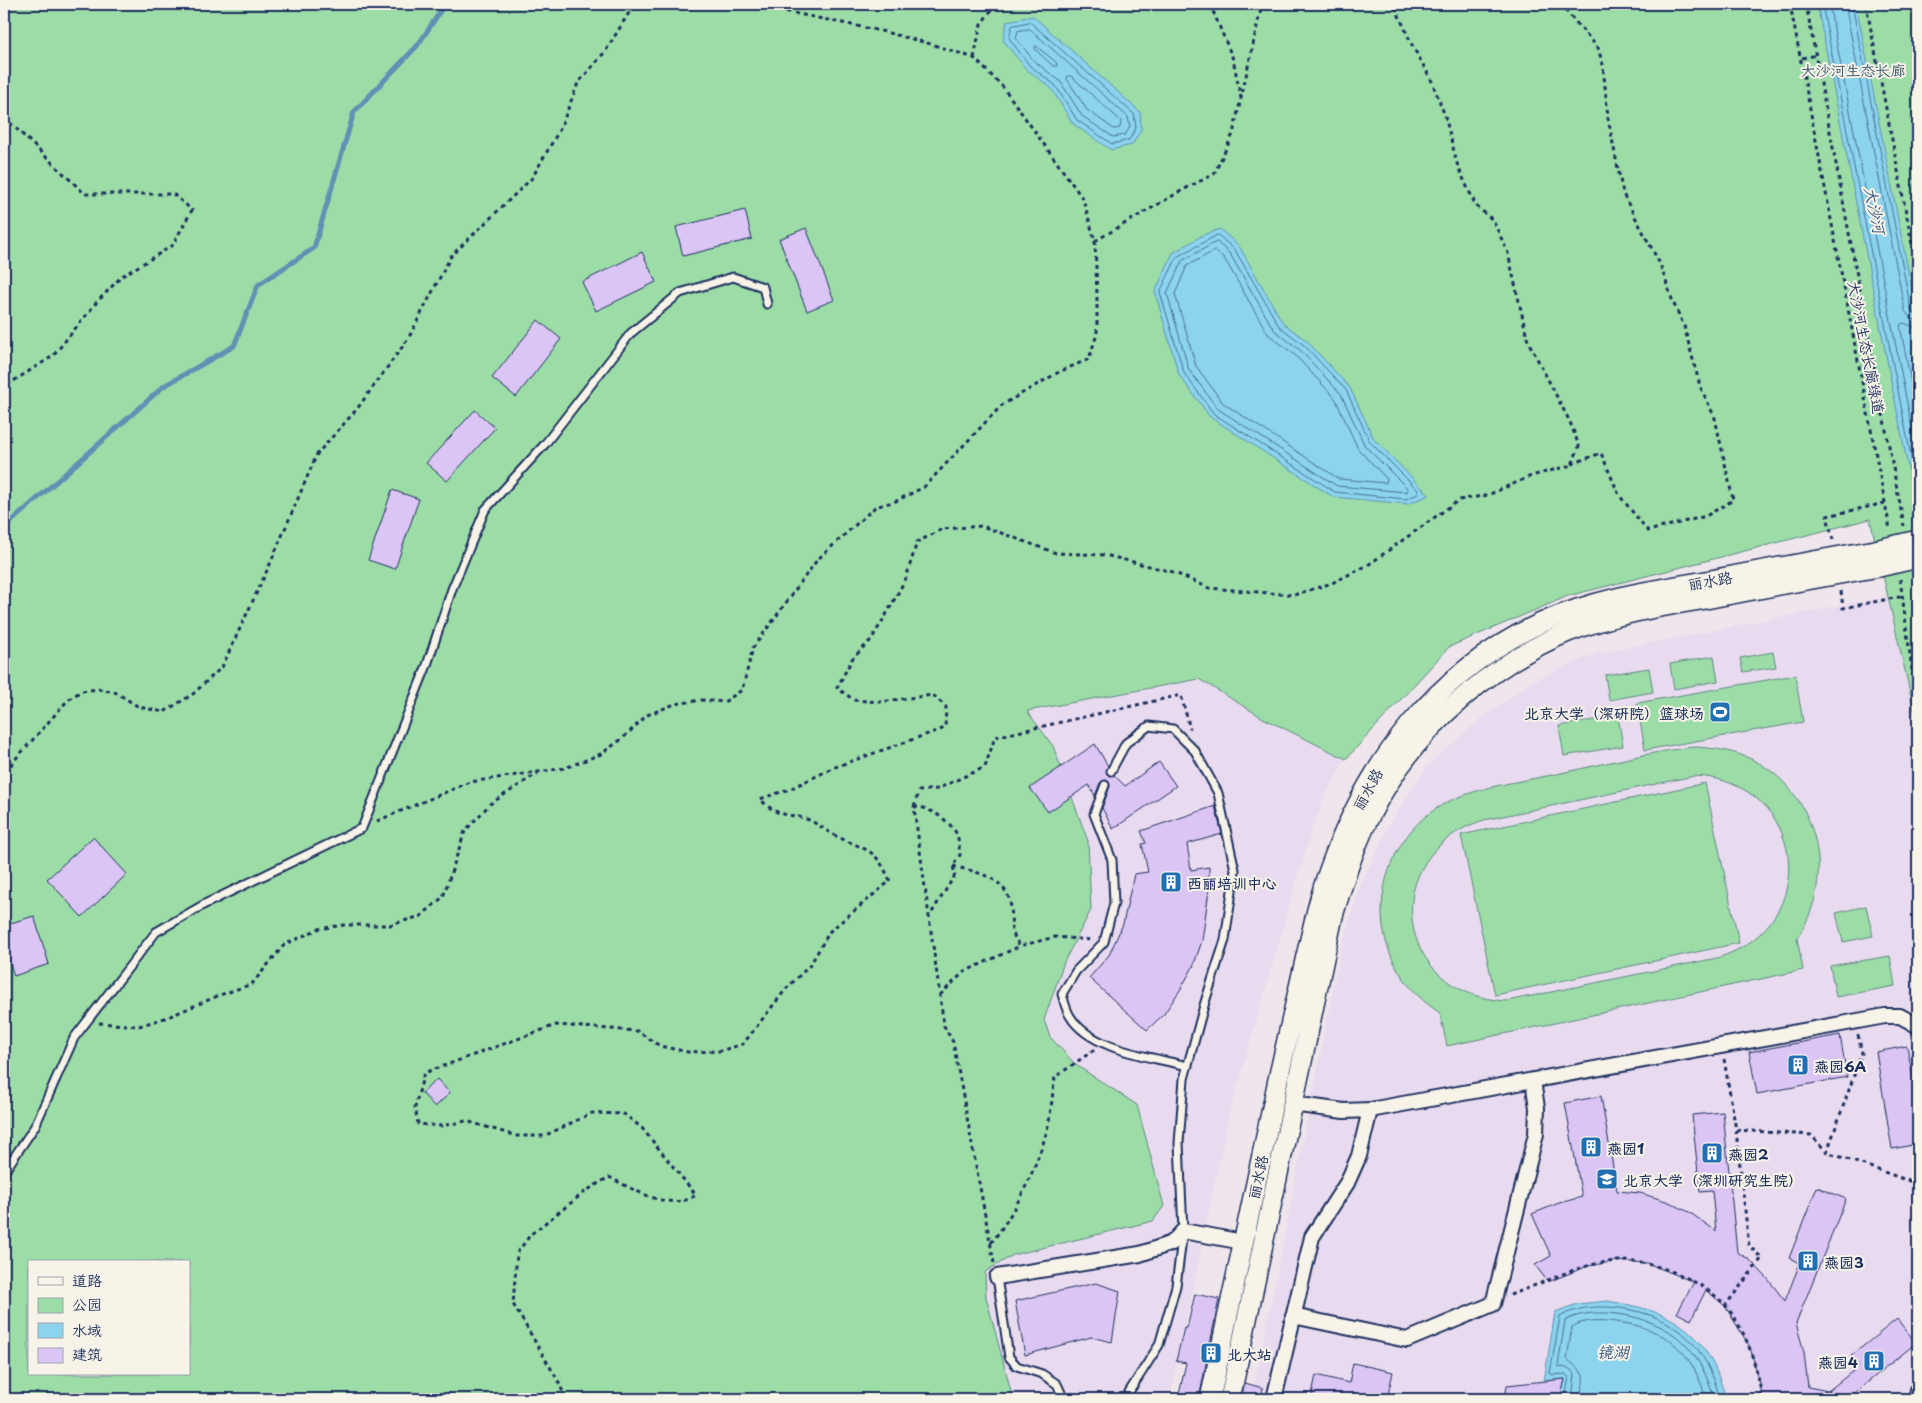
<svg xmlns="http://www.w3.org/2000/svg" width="1922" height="1403" font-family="'Playpen Sans','LXGW WenKai TC',sans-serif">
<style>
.built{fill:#e9dbef}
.green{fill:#9cdda7;stroke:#5c8682;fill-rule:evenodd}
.water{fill:#8cd3ed;stroke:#5f91b4}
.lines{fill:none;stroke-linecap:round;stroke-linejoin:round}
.shore{stroke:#487197;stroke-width:1}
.stream{stroke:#5f91b4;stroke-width:5}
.building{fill:#dbc5f5;stroke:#1b2f5e}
.service-casing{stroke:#1b2f5e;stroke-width:11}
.minor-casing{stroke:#1b2f5e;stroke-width:18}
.secondary-casing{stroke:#1b2f5e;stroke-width:22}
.path{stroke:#1b2f5e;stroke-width:3;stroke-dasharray:4 4;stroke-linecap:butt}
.service{stroke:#f7f3e8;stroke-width:7}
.minor{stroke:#f7f3e8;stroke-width:14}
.secondary{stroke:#f7f3e8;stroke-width:19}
.secondary-bridge-casing{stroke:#1b2f5e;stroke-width:22;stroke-linecap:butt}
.secondary-bridge{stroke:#f7f3e8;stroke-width:19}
.labels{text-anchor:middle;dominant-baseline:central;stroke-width:4;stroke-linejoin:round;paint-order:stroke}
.park-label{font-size:15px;fill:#3b5a70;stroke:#f7f3e8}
.street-label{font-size:15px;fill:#1b2f5e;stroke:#f7f3e8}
.poi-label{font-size:15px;font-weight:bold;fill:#1b2f5e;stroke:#f7f3e8;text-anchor:start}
.water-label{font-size:16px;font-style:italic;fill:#375882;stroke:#f7f3e8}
</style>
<rect width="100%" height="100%" fill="#efe5ec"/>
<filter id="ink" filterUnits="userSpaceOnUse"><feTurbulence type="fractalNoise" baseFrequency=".02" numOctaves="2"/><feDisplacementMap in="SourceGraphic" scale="10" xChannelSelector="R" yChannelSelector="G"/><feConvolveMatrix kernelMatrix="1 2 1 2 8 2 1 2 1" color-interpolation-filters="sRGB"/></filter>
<g filter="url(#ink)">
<!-- built -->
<path class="built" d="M1888 596 1918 727V1399H1252L1339 958 1357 893 1390 823 1427 766 1481 719 1534 680 1598 653Z
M1199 679 1263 718 1346 759 1327 792 1310 835 1228 1119 1170 1399H1013L986 1297V1278L977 1230 1025 712Z"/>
<!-- green -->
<path class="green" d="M4 4H1918V727L1870 519 1568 596 1449 647 1346 759 1263 718 1199 679 1027 711 1053 746 1088 841 1091 910 1064 962 1044 1020 1050 1037 1076 1065 1137 1105 1164 1206 1153 1221 1013 1255 985 1272 986 1297 1013 1399H4ZM29 1262H189V1374H29Z
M1773 652 1776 667 1743 672 1740 658Z
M1714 656 1718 681 1674 689 1670 664Z
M1649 668 1653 692 1609 700 1605 675Z
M1795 675 1803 722 1645 750 1637 703Z
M1618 716 1623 746 1564 756 1559 726Z
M1693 747C1720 748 1746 753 1768 769 1822 807 1834 884 1797 938L1803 970 1447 1046 1440 1013C1407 992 1384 957 1382 916 1380 865 1410 815 1459 797 1492 784 1531 780 1566 772 1608 763 1650 752 1693 747ZM1694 776C1806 780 1825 925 1717 958L1507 1001C1394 996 1375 854 1484 820Z
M1705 783 1739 943 1495 995 1461 835Z
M1866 906 1873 936 1843 942 1836 913Z
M1890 956 1895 986 1836 997 1830 966Z"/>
<!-- water -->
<path class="water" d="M1817 4H1856L1918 321V518Z
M1033 16 1140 112 1141 130 1132 145 1111 150 1073 124 1051 88 1026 69 1003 40 1007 21Z
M1220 229 1239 246 1283 323 1307 341 1350 388 1374 439 1429 495 1408 504 1333 497 1210 417 1179 375 1155 292 1173 253 1203 235Z
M1607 1301C1675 1311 1707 1330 1726 1399H1560L1565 1379 1544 1381 1555 1312 1577 1304Z"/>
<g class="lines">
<!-- shore -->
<path class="shore" d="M1822 4 1918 492
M1829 4 1918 459
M1845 4 1905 311 1910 318 1918 321
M1852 4 1911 310 1914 314 1918 315
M1030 22 1134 114 1136 128 1129 140 1112 144 1077 120 1055 85 1030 66 1009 38 1012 26Z
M1030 29 1128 117 1130 127 1125 135 1113 137 1082 116 1060 81 1034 61 1016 38 1018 31Z
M1036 46 1056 62 1057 66H1053L1035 49Z
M1068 76H1071L1121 121 1120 128 1114 129 1087 110 1067 79Z
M1218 235 1235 250 1279 326 1304 345 1346 390 1370 442 1418 490V494L1406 499 1335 492 1214 414 1184 373 1160 292 1177 257Z
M1217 242 1230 254 1274 330 1300 350 1341 394 1365 446 1407 488V492L1337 486 1218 409 1189 370 1167 293 1182 261Z
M1215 251 1224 258 1268 334 1295 355 1335 398 1358 449 1387 479 1386 483 1339 479 1223 403 1196 366 1175 294 1187 266Z
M1918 328 1903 323 1900 325 1918 420
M1565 1399 1569 1377 1565 1374 1553 1375 1550 1373 1560 1317C1577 1306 1600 1306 1620 1308 1677 1316 1706 1345 1720 1399
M1572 1399 1575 1375 1570 1369 1558 1366 1565 1321C1579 1312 1601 1312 1618 1314 1671 1322 1700 1347 1714 1399
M1579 1399C1586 1374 1586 1375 1567 1359L1572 1327C1584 1319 1603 1320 1617 1322 1666 1328 1693 1351 1706 1399"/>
<!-- stream -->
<path class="stream" d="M4 528 164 386 234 346 258 285 314 248 354 112 418 45 445 4"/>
</g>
<!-- building -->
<path class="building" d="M745 210 752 239 683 256 676 227Z
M806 228 834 300 807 311 779 239Z
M642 252 656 282 596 311 582 282Z
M538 320 561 339 516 397 492 378Z
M475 410 495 428 447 481 426 463Z
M392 490 419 499 395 569 368 560Z
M1095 744 1108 766 1107 774 1114 775 1125 786 1159 762 1176 786 1113 829 1102 808 1110 786 1106 780 1100 783 1095 796 1089 785 1048 812 1030 788Z
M1215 806 1222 834 1187 844 1191 870 1209 867V890L1202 941 1193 967 1180 990 1164 1014 1147 1030 1089 978 1109 955 1123 924 1134 874 1148 872 1142 844 1146 843 1141 831Z
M93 837 127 874 82 917 47 879Z
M34 916 49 964 14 976 4 945V925Z
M1840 1035 1847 1077 1757 1094 1749 1052Z
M1907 1046 1918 1106V1144L1892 1149 1876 1052Z
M437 1079 450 1093 435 1107 422 1093Z
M1601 1096 1617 1191 1640 1193 1669 1202 1689 1212 1716 1231 1712 1191 1700 1192 1692 1115 1723 1112 1737 1252 1750 1260 1768 1279 1785 1301 1800 1263 1789 1258 1817 1187 1846 1199 1796 1323 1804 1352 1808 1387 1828 1391 1859 1366 1851 1356 1897 1319 1916 1343 1847 1399H1761V1388L1750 1347 1725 1306 1706 1290 1691 1320 1677 1313 1694 1282 1647 1263 1617 1261 1588 1266 1548 1282 1535 1265 1551 1256 1532 1214 1559 1203 1582 1197 1565 1103Z
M1096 1283 1120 1291 1112 1342 1091 1337 1025 1355 1015 1301Z
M1195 1294 1219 1299 1199 1399H1178L1186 1363 1176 1361 1184 1328H1187Z
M1353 1363 1393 1372 1387 1399H1311L1316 1375 1349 1383Z
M1565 1379 1560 1399H1505L1507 1385Z
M1245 1383 1263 1388 1261 1399H1241Z"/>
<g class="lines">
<!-- service casing -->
<g class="service-casing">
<path id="service" d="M1111 771 1126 743 1149 726 1173 729 1195 751 1218 793 1235 870 1225 940 1205 1002 1184 1079 1179 1143 1183 1231 1176 1286 1159 1345 1129 1392 1127 1399
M1105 785 1094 814 1112 860 1114 903 1104 942 1076 971 1062 994C1064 1001 1066 1010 1070 1016 1090 1050 1152 1057 1188 1066
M4 1172 35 1126 74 1038 156 932 205 904 362 828 427 665 452 589 485 510 545 444 631 333 680 293 733 277 763 287 767 304
M997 1277 1009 1357 1017 1366 1042 1374 1057 1384 1064 1399"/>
</g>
<!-- minor casing -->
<g class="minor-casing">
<path id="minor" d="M1292 1104 1344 1111 1370 1110 1885 1016H1900L1918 1026
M997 1277 1140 1254 1172 1243 1183 1231 1243 1242
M1293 1316 1407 1340 1493 1304 1536 1134 1537 1108 1533 1080
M1274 1399 1312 1237 1347 1183 1359 1156 1370 1110
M1916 1399 1918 1390"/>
</g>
<!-- secondary casing -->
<g class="secondary-casing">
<path id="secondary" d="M1210 1399C1232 1291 1255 1183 1279 1075 1288 1036 1297 996 1306 956 1313 928 1318 900 1328 873 1366 765 1435 672 1541 623 1591 600 1647 591 1700 582 1759 571 1817 560 1875 550
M1230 1399 1333 916C1346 872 1361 826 1386 787 1427 720 1495 662 1568 632 1614 614 1663 606 1711 598 1767 587 1823 577 1879 567"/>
</g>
<!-- path -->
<path class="path" d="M1210 4 1233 59 1241 98
M1560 4 1598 48 1603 65 1608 118 1623 194 1660 264 1673 302 1684 326 1700 386 1715 418 1733 500 1706 516 1648 531 1619 495 1601 453 1572 464
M1790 4 1890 529
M1806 4 1904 526
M1866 4 1918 275
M974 58 981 24 996 4
M1802 58 1817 55
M4 117 85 194H173L192 210 172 246 122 276 96 303 53 356 4 387
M1095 241 1181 191 1214 174 1233 134 1262 4
M1833 540 1827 516 1885 503
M1915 576 1918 592
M1900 579 1913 677 1918 695
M1841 591 1843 608 1904 596
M4 780 12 763 68 700 81 691 99 689 115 692 139 707 164 712 193 694 222 667 270 564 317 454 357 409 408 339 451 256 532 178 561 127 578 83 605 52 630 11 644 4
M914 807C927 805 952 822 957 835 959 840 959 849 960 855L953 866 955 875 929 917
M377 821 470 782 565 768 601 754 622 739 647 715 675 704 701 700 724 702 742 690 753 648 817 560 875 507 896 501 924 487 1002 405 1059 372 1089 359 1097 334V295L1095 241 1083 199 1003 87 974 58 931 44 881 31 779 10 724 4
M953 866C975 872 1004 876 1010 902 1015 923 1005 925 1020 946L1055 937 1091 940
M940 995 964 972 1020 946
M99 1023 139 1026 168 1017 220 995 252 984 284 945 318 929 344 925H390L421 916 443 897 465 831 490 804 538 773
M1858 1035 1862 1053 1827 1152 1918 1184
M1724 1059 1736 1130 1749 1246 1762 1258 1725 1306
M1736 1130 1811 1135 1827 1152
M991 1243C1016 1211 1034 1173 1046 1134 1051 1116 1052 1096 1055 1077L1094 1050
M994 1263 953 1042 944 1026 914 807 919 791 937 789 985 767 995 737 1181 695 1190 729
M1510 1295C1545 1283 1581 1262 1619 1261 1655 1261 1699 1278 1725 1305 1739 1321 1750 1346 1755 1366 1758 1377 1761 1387 1761 1399
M565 1399 560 1384 513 1304 517 1253 531 1234 586 1191 609 1177C633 1189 670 1213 696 1195L642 1128 624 1114 592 1113 544 1136H517L466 1121 441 1126 418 1124 415 1107 424 1073 556 1025 637 1031 660 1046 688 1052 720 1051 743 1044 786 989 810 965 830 931 890 881C875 846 866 851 836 836 826 831 818 824 809 820 785 811 781 820 760 799L790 789 835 767 945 728 946 707 933 695 879 702 854 700 837 688 852 659 871 640 886 615 906 578 917 542 943 529 982 526 1056 553 1105 555 1173 572 1209 588 1294 595 1332 583 1368 565 1459 500 1488 495 1531 476 1572 465 1579 446 1570 422 1528 341 1508 253 1493 220 1476 206 1458 167 1445 116 1431 79 1412 45 1394 4"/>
<!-- service -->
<use href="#service" class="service"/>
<!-- minor -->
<use href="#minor" class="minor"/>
<!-- secondary -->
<use href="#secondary" class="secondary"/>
<!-- secondary-bridge casing -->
<g class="secondary-bridge-casing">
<path id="secondary-bridge" d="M1875 550 1918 540
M1879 567 1918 558"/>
</g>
<!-- secondary-bridge -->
<use href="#secondary-bridge" class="secondary-bridge"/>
</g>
</g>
<!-- icons -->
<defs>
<g id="stadium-square" transform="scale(1.125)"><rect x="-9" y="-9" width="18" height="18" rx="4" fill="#1f6fb2" stroke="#f7f3e8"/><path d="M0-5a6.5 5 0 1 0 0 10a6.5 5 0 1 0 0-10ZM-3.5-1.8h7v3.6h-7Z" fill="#fff"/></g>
<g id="building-square" transform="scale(1.125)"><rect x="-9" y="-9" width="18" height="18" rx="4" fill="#1f6fb2" stroke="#f7f3e8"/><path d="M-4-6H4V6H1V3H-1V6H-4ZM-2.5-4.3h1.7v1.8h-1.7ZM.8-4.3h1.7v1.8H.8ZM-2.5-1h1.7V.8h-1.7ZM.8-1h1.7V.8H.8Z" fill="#fff"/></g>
<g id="university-square" transform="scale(1.125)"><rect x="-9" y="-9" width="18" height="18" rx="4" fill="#1f6fb2" stroke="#f7f3e8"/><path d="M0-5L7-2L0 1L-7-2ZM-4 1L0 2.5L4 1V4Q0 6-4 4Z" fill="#fff"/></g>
</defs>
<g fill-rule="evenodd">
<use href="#stadium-square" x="1720" y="712"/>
<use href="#building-square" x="1171" y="882"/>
<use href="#building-square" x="1798" y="1065"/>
<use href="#building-square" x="1591" y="1147"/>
<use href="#building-square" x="1712" y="1153"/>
<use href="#university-square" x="1607" y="1179"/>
<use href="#building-square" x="1808" y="1261"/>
<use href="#building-square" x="1211" y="1353"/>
<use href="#building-square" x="1874" y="1361"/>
</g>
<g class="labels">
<!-- park labels -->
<g class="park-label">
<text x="1853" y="69">大沙河生态长廊</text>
</g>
<!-- street labels -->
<g class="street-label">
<text transform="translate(1867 347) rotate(79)">大沙河生态长廊绿道</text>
<text transform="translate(1710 580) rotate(-10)">丽水路</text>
<text transform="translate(1367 789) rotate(-61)">丽水路</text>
<text transform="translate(1257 1177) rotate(-78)">丽水路</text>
</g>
<!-- poi labels -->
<g class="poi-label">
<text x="1704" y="712" text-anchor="end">北京大学（深研院）篮球场</text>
<text x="1187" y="882">西丽培训中心</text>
<text x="1814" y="1065">燕园6A</text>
<text x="1607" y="1147">燕园1</text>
<text x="1728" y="1153">燕园2</text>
<text x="1623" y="1179">北京大学（深圳研究生院）</text>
<text x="1824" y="1261">燕园3</text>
<text x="1227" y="1353">北大站</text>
<text x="1858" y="1361" text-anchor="end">燕园4</text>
</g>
<!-- water labels -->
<g class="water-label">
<text transform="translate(1876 210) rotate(78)">大沙河</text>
<text x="1613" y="1351">镜湖</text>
</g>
</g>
<!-- margin -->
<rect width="1922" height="1403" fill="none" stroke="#f7f3e8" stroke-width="20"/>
<rect x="10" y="10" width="1902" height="1383" fill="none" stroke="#1b2f5e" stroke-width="2" filter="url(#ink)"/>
<!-- legend -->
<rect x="28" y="1260" width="162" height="115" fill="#f7f3e8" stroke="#9fa5b1"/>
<rect x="38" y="1277" width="25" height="8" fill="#f7f3e8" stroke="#9fa5b1"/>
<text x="72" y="1286" font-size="15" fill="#1b2f5e">道路</text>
<rect x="38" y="1298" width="25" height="15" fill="#9cdda7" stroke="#9fa5b1"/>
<text x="72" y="1310" font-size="15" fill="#1b2f5e">公园</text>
<rect x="38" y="1323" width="25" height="15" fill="#8cd3ed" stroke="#9fa5b1"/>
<text x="72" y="1336" font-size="15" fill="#1b2f5e">水域</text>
<rect x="38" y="1348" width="25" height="15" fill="#dbc5f5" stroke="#9fa5b1"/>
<text x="72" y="1360" font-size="15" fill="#1b2f5e">建筑</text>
</svg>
